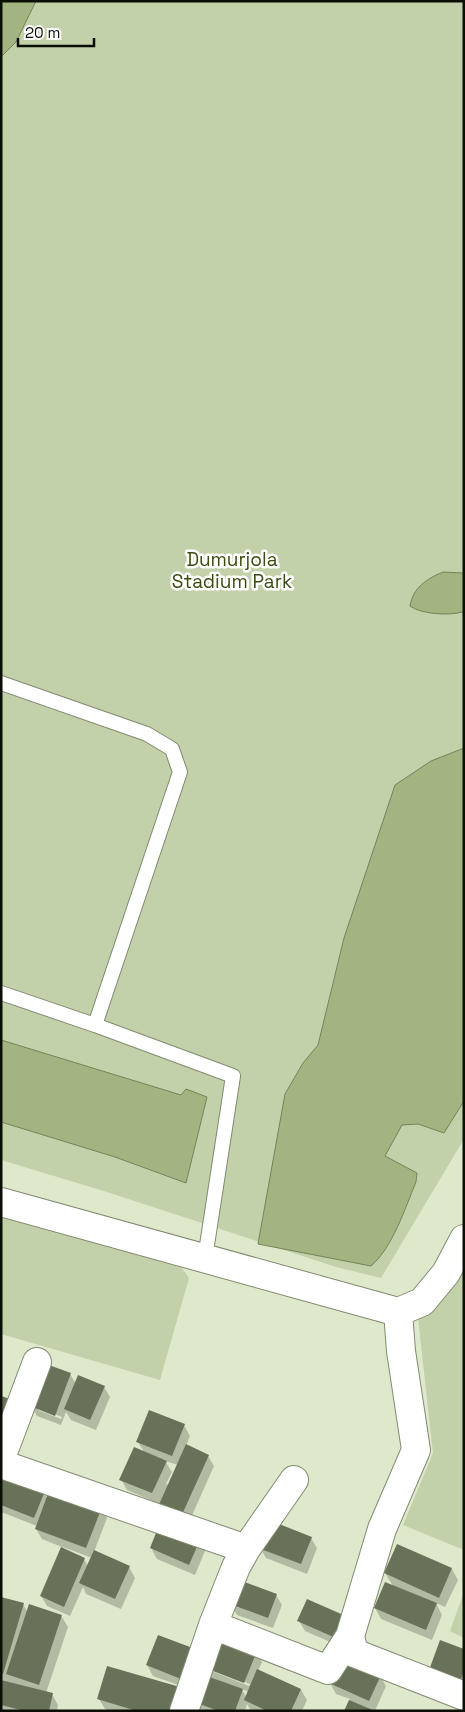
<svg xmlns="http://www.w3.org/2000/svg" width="465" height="1712" font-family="'Space Grotesk',sans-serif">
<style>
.green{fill:#c2d1a9}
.water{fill:#a2b580;stroke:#75835b}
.shadow{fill:#0003;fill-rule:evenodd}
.building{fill:#687258}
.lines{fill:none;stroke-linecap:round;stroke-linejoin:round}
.service-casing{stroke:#818b71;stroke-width:16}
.minor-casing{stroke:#818b71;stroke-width:30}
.service{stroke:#fff;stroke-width:14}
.minor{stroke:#fff;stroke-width:28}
.labels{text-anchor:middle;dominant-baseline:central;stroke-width:5;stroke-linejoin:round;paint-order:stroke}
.park-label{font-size:19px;fill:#3b4c11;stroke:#fff}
</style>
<rect width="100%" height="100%" fill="#dee9cc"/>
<!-- green -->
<path class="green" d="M1 1H464V1139L381 1278 336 1267 107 1192 1 1160Z
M1 1214 77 1235 182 1268 189 1278 160 1380 1 1334Z
M464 1240V1550L403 1525 433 1453 418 1318Z
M464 1592V1638L450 1631Z"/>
<!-- water -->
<path class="water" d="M1 1H36L16 42 1 57Z
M443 572 464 573V613L462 612C450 616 420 614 410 606 413 588 426 579 443 572Z
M464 748V1101L444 1133 418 1124 402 1125 385 1156 417 1173 416 1182C405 1208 393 1247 371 1266L258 1244 285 1094 303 1063 318 1045 344 938 395 785 431 761Z
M1 1040 181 1095 186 1089 207 1097 186 1183 115 1157 1 1122Z"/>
<!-- shadow -->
<path class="shadow" d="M70 1374 76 1384 104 1387 110 1397 96 1430 71 1420 66 1412 61 1425 37 1416 31 1406ZM38 1408 62 1417 61 1419 38 1410Z
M184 1425 190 1436 186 1446 208 1456 214 1466 186 1529 160 1504 127 1490 121 1479 144 1452 138 1442ZM165 1461 178 1465 169 1485 166 1484 172 1472Z
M1 1475 44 1492 47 1498 101 1508 107 1518 94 1552 129 1567 135 1578 121 1609 86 1594 83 1587 70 1616 47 1606 41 1596 62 1547 42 1539 36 1529 37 1526 1 1512ZM63 1547 92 1558 88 1566 84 1559 62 1549Z
M311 1538 317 1548 307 1574 266 1558 260 1548Z
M199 1541 205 1551 195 1575 157 1559 151 1548Z
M398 1546 452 1569 458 1580 445 1607 436 1603 442 1615 432 1640 381 1619 375 1608 393 1586 385 1573Z
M276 1595 282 1605 273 1628 237 1615 231 1604Z
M1 1598 23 1604 28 1613 30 1606 62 1617 68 1627 46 1693 52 1694 58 1705 57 1711H1Z
M299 1621 353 1629 344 1648 305 1631Z
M464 1650V1693L435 1683Z
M197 1651 256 1652 262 1662 258 1671 301 1690 307 1700 302 1711H251L247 1704 245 1711H198L192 1690 153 1676 147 1665ZM209 1668 250 1684 249 1686 209 1670ZM242 1689 249 1692 246 1697Z
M380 1676 386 1686 375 1711H345L350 1699 336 1694 330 1683Z
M99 1699 181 1711H110L105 1709Z"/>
<!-- building -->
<path class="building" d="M46 1364 71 1373 55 1416 30 1406Z
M78 1375 105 1386 90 1420 64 1409Z
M1 1396 20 1402 1 1454Z
M149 1410 185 1424 172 1456 136 1442Z
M186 1444 209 1455 180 1519 157 1509Z
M134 1447 167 1461 152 1493 119 1480Z
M1 1474 45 1491 34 1518 1 1505Z
M50 1488 102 1507 86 1548 35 1529Z
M269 1520 312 1537 301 1564 258 1548Z
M160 1523 200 1540 189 1565 150 1548Z
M397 1544 452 1568 439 1598 384 1573Z
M61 1547 85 1558 64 1607 40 1596Z
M94 1550 130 1566 115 1599 79 1583Z
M239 1580 277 1594 268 1618 230 1604Z
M385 1582 437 1603 426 1630 374 1608Z
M1 1597 24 1603 3 1674H1Z
M307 1599 348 1617 338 1639 297 1621Z
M29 1604 62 1615 39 1685 6 1674Z
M158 1635 198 1650 186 1681 146 1665Z
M213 1635 257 1651 244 1683 200 1666Z
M440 1640 464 1649V1671L459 1684 428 1673Z
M340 1657 381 1675 369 1701 329 1683Z
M107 1666 180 1687 173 1711H137L97 1699Z
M257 1669 301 1689 291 1711H267L244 1700Z
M201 1674 243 1689 235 1711H219L191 1701Z
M1 1680 53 1693 49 1711H25L1 1705Z
M349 1700 375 1711H344Z"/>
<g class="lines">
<!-- service casing -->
<g class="service-casing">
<path id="service" d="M1 683 147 734 172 749 180 772 95 1025 233 1076 205 1258
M1 993 95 1025"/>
</g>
<!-- minor casing -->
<g class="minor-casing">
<path id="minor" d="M1 1202 398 1312 422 1302 446 1273 464 1239
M398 1312 401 1351 416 1450 382 1529 350 1636 354 1653 464 1696
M1 1458 37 1362
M1 1464 246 1549
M213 1625 328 1670 350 1636
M184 1711 213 1625 236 1567 246 1549 294 1480"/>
</g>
<!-- service -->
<use href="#service" class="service"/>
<!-- minor -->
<use href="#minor" class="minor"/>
</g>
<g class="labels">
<!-- park labels -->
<g class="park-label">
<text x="232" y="559">Dumurjola<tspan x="232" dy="22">Stadium Park</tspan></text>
</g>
</g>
<!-- border -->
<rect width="465" height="1712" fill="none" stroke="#0b0e05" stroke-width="5"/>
<!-- scale -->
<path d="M18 38v8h76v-8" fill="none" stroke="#0b0e05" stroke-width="2.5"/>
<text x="25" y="38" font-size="15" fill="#0b0e05" stroke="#ffffff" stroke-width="4" paint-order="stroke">20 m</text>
</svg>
